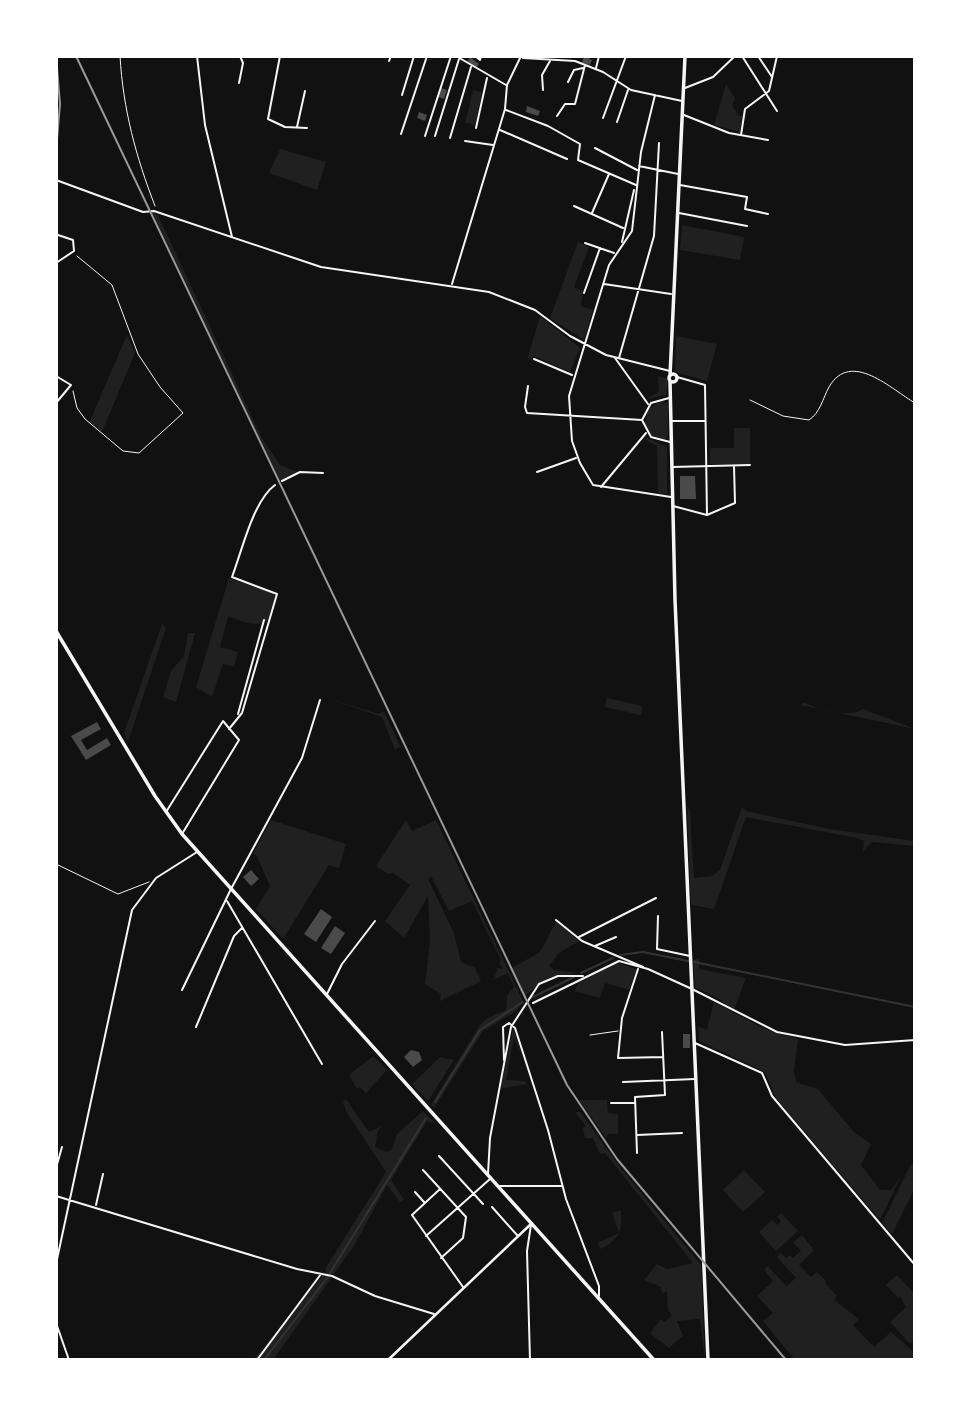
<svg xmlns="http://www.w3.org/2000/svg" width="971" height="1416" font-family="'PT Sans',sans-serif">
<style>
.green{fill:#202020}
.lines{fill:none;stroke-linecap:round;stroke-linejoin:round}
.stream{stroke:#333;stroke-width:2}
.building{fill:#4a4a4a}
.path{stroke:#f5f5f5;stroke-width:1}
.service{stroke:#f5f5f5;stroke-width:1}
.minor{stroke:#f5f5f5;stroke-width:2}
.tertiary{stroke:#f5f5f5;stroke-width:2.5}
.primary{stroke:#f5f5f5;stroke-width:3.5}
.rail{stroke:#9a9a9a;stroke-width:2}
</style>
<rect width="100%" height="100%" fill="#111"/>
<!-- green -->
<path class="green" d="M726 84 735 98 732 106 739 116H742L740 132 714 125Z
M473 90 482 92 475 125 465 123Z
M280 149 326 162 317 190 269 173Z
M152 212 158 215 262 438 280 465 298 472 280 481Z
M682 225 744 237 740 260 680 250Z
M578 242 589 247 574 287 583 291 581 306 593 310 584 340 550 318Z
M540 316 580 348 570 372 534 356 530 360 528 357Z
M127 335 135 353 102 432 89 423Z
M676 336 717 344 707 381 675 372Z
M658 376 668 379 666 395 644 400 659 392Z
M661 400 668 404V436L665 440 651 435 645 423 648 410Z
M734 428H750V464H710V448H734Z
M647 438 667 447V494L658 493 657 446 644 439Z
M229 578 272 593 275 597 268 620C254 629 241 620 228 616L220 647 238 652 234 667 223 664 212 697 196 687Z
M162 624 166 628 128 742 124 733Z
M188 633H195L176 702 163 697 171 671 184 656Z
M607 698 642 706 641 715 605 707Z
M329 699 379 714 384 711 400 746 395 750 382 717Z
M804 702C819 711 850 718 863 709L915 729 801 705Z
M687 806 690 810 694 878 712 876 720 870 742 807 746 811 829 829 915 841V846L872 842 863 851 864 841 857 838 746 817 714 909 691 905Z
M271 820 346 844 339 868 329 865 283 939 256 909 270 886 257 856 253 854Z
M406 820 412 831 436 820 523 1001 516 1011 483 1031 434 1108 431 1105 480 1025 486 1019 506 1010 507 996 514 987 508 973 493 980 498 968 503 969 499 963 501 960 472 901 449 911 431 876 428 879 454 933 461 962 475 968 481 981 440 1001 441 994 425 984 430 941 428 896 404 938 385 921 410 885 393 873 388 874 376 866Z
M556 922 579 941 559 953 549 966 554 970 579 973 550 977 525 995 512 968 540 952Z
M699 959V969L746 978 734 1010 719 999 695 987 693 960Z
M617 963 636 969 629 990 605 983 600 998 575 991 578 983Z
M714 1002 765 1029 798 1039 794 1071 796 1082 818 1089 854 1132 871 1144 861 1165 880 1190H891L901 1176 880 1220 776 1098 765 1072 699 1041 698 1026 707 1030Z
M513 1028 523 1058 514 1037 506 1080 525 1081 527 1084 504 1088 501 1087Z
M373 1056 387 1070 366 1093 360 1087 357 1089 349 1075Z
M440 1057 454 1060 428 1101 412 1084Z
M346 1099 369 1132 382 1126 378 1130 375 1147 387 1152 392 1149 397 1134 423 1111 436 1124 427 1121 391 1180 404 1200 400 1202 387 1185 354 1246 333 1275 326 1273 325 1269 386 1172 347 1113 343 1102Z
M579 1100H607L608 1113 618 1114V1134H608L606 1138Z
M575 1112H580L620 1167 701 1265 705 1360 700 1319 677 1321 683 1336 669 1348 650 1333 661 1319 664 1322 672 1316 668 1310 667 1292 662 1293 661 1287 644 1280 657 1264 667 1269 693 1263 605 1153 600 1154 593 1138H585L583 1128 586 1126Z
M911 1164 915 1166V1188L892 1234 882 1223Z
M744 1170 765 1192 743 1212 723 1190Z
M621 1210C622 1232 620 1238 601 1249L597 1243 619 1233 612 1213Z
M781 1213 798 1231 776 1251 759 1232 772 1220 777 1225 781 1221 777 1216Z
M802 1235 814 1250 799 1265 811 1277 817 1272 826 1281 825 1283 837 1296 834 1300 859 1319 853 1325 874 1347 891 1332 915 1353V1360H795L763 1321 773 1313 757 1296 773 1281 764 1270 768 1266 786 1286 796 1278 777 1257 781 1253 786 1258 790 1255 793 1258 801 1251 793 1242Z
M897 1275 915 1294V1339L910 1344 890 1322 906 1307 900 1296 898 1298 886 1285Z
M322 1276 332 1277 273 1360H253Z"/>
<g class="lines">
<!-- stream -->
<path class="stream" d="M620 955 643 952 688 961
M694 962 915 1007
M581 973 613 958
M531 998 574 977
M435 1102 480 1030 523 1002
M264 1360 327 1278 426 1118"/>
</g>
<!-- building -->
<path class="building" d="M584 56 592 60 590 65 582 63Z
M470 57 479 64 476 68 467 62Z
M441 88 447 90 444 99 438 97Z
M527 106 540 111 538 116 526 112Z
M419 112 427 115 425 121 417 118Z
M680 476H695L696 499H680Z
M97 722 101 729 81 740 87 750 107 738 111 745 86 760 71 736Z
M251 870 259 879 251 886 243 877Z
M321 909 332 917 316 942 304 934Z
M335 926 345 933 331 954 321 948Z
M683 1034H690V1048H683Z
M411 1050 419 1052 422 1060 413 1067 404 1057Z"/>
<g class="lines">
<!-- path -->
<path class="path" d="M120 56C123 109 136 157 155 206
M73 391 77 408 85 419 123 451 139 453 183 413 160 387 138 354 112 285 77 256
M750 400 783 416 809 420C820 413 823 398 829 387 851 349 892 390 915 403
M56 864 118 894 149 882"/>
<!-- service -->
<path class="service" d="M590 1035 618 1031"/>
<!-- minor -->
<path class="minor" d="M197 56 205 125 232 237
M280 56 268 119 285 127 307 128
M456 56 506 85
M475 56 480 60 481 56
M742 56 777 111
M758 56 772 77
M523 58 575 61 603 72 631 90 682 101
M389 61 391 56
M596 68 599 56
M568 82 574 70 583 68
M239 83 243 63 240 56
M685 88 713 77 735 56
M543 90 542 75 550 61
M402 95 414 56
M655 95 641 152 632 231 609 265 569 396 572 441 580 463 593 485 671 497
M506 110 548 126 580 144 578 160 636 185
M684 115 729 133 768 140
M557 116 565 104H575L585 65
M603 118 626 56
M617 122 628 90
M297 127 305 91
M476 128 487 78
M500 130 567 159
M401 134 427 56
M741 135 745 109 769 91 777 56
M425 136 451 56
M435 136 459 59
M450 138 471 67
M465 141 493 145
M595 148 637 170
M639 166 678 174
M56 180 143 212 154 211 321 267 489 292 535 310 570 336 606 355 670 371
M680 185 747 197 745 209 768 214
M574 206 623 228
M592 213 609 174
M679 213 747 226
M622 242 634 190
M585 243 614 253
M56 263 74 251 73 240 58 235
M452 284 505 109 507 85 521 56
M604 284 671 294
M584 293 600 248
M615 358 648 404
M619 358 654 236 659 143
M534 359 572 375
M56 376 71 385 56 403
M677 377 705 385 707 515
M528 386 525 407 527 413 642 420
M669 398 651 403 642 420 651 437 670 442
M672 421H705
M672 467 750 465
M537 472 576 458
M282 481 300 472 323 473
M601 487 646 433
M673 506 707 515 735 503 734 466
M238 714 264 620
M229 729 242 713 277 594 232 577C242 551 253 501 275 485
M166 812 223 721 239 740 182 834
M227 901 322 1064
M658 916 657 949 690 956
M556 920 582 941 643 967
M579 937 656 898
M595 946 616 937
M638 969 622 1018 618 1058 663 1057
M182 990 231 889 302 758 320 700
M327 994 342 964 375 921
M533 1003 619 961 648 969 692 989 777 1032 845 1045 915 1040
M196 1027 234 936 242 928
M695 1043 762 1073 772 1096 915 1265
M504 1060 503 1027 509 1023 515 1028 548 1130 566 1199 599 1286V1296
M623 1082 695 1079
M611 1103H634
M637 1135 682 1133
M637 1153 635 1097 665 1095 662 1032
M439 1156 483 1204
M56 1168 62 1147
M423 1170 466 1217 463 1238 441 1258
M488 1174 490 1138 511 1027 539 984 558 976H583
M498 1186H562
M440 1189 412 1215 463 1287
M415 1192 424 1202
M56 1196 297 1269 332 1276 375 1296 434 1314
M96 1205 103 1174
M492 1207 517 1235
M426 1236 490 1179
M56 1264 132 910 156 878 197 852
M56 1323 69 1360
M257 1360 321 1274
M530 1360 527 1251 531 1225"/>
<!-- tertiary -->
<path class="tertiary" d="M388 1360 532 1223"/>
<!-- primary -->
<path class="primary" d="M669 378a4 4 0 1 1 8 0a4 4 0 1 1-8 0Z
M670 376 685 56
M670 381 675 600 708 1360
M56 631 155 796 182 834 654 1360"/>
<!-- rail -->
<path class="rail" d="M76 56 567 1085 617 1159 786 1360
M56 151 60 104 56 56"/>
</g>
<!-- border -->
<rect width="971" height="1416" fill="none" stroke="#ffffff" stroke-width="116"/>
</svg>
